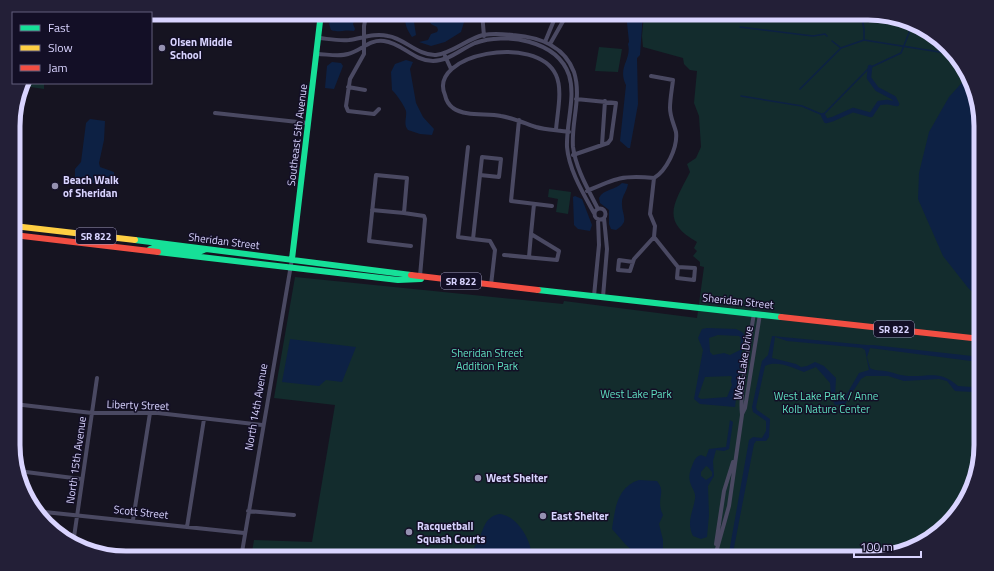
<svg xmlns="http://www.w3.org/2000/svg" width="994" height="571" font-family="'Titillium Web',sans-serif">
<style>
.green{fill:#132c2d}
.water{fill:#0d2144;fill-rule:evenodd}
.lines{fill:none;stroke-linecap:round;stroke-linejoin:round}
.stream{stroke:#0d2144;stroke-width:1.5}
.canal{stroke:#0d2144;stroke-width:4.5}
.street{stroke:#4a4962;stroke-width:4}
.fast{stroke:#16e098;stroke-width:6}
.slow{stroke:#ffcf43;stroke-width:6}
.jam{stroke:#f24e42;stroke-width:6}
.poi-dot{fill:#9591b1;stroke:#130f26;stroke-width:1.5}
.labels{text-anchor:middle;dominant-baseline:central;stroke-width:3;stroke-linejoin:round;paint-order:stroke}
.shield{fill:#130f26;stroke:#9e99be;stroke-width:1}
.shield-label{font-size:10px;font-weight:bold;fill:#d9d4ff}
.poi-label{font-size:11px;font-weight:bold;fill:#d9d4ff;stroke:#130f26;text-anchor:start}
.street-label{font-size:11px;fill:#d9d4ff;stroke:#130f26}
.park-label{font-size:11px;fill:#5fe0c0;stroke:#130f26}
.rim{fill:none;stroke:#d9d4ff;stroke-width:5}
</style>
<rect width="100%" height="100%" fill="#161421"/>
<!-- green -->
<path class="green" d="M644 13H868L925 28 962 64 981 119V452L966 502 925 543 875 558H251L254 540 312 542 335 405 274 398 295 277 563 304 564 301 697 318 704 267 700 266V262L693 256 697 251 694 248 697 242C659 221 675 202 690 172L687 164 696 158 701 147 699 116 694 103 697 71 690 70 684 64 683 58 643 47 642 36Z
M599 47 622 49 618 72 595 71Z
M25 83H44V89L24 86Z
M549 189 571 192 568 214 556 212 558 199 548 197Z"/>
<!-- water -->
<path class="water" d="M330 13H344L350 18 355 19 353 24 355 29 354 31C345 29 338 33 331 30L329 24 332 17Z
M407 13H416L414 22 416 35 412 37C407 29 403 23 407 13Z
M424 13H463L465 19 461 32 445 42 431 46 419 42 428 40 431 34 437 32 438 30 437 27 431 24 427 15Z
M626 13H643L640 55 637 58 638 104 630 148H628L620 141 626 85C617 67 632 60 628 44L629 42Z
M406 60 413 62 410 69 416 103 423 117 434 129 432 135 420 134 408 130C403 124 407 118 406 111 404 105 397 95 392 90L391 72 395 64Z
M332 62 341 63 343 66 334 89 325 88 327 66Z
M967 77 981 119V298L969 289 943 256 918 199 919 173 929 132 949 97Z
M90 119 105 121 104 140 99 163 100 167 114 172V184L111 185 78 181 75 177V169L81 162 86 123Z
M622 183 628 184C627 191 622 196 622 202 621 215 631 221 616 230L611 229 609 224V210L600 203 599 198C603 189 616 190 622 183Z
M575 196 582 199 592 225 590 231 578 229 574 225 573 197Z
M707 328 736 329 742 332 744 334 735 407 700 404 694 399 703 350 698 338 702 329ZM718 335 739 336 741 338 740 350 730 355 724 353 713 355 710 352 709 338ZM731 376 732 377 731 381 732 385 727 397 701 399 698 397 705 377Z
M772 336 867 345H873L981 357V361H971L870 348 867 357 870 368C875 371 879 370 885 371 893 372 900 376 909 376 930 377 940 370 958 386L972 387 981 384V391L972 392 955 391 947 381 939 379 904 381 888 376H866L861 379 845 404 835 405 831 395 830 383 816 367 804 372C793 368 777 360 765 366L756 407 757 410 770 419 769 437 766 441H756L754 444 732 558H728L749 440 753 437 762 438 766 431V421L753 412 752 407 762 361 768 355ZM775 337 787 341 862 348 865 350 869 370 859 373 844 399 838 400 835 397 836 378 824 366 815 362 807 366 801 367 796 364 772 358Z
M290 339 356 347 342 382 326 380 319 386 282 382Z
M730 420 733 422 729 449 724 451 716 450 713 461 714 476 708 486 709 515 707 537 701 539 693 536C686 522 693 512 695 499 697 488 684 485 692 466 694 461 695 457 701 455L706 457 709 449 726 447ZM706 466 708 467 712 472V476L706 480 701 476V472Z
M639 480 657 481C667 493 655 499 663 515L659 524 663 540V558H641L626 545 612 529C615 509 617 487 639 480Z
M499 514C517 515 532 541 532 558H467C471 552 476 546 479 539 484 528 485 517 499 514Z"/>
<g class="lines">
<!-- stream -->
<path class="stream" d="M861 13 864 29V40
M908 24 911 28 926 30
M740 27 813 36 825 34 827 36
M832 41 841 48
M800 89 841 48 864 40 952 54
M741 96 802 106 823 115 869 68 901 53 911 28"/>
<!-- canal -->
<path class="canal" d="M823 115 826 121 833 119 853 110 871 115 879 103 887 102 897 104 894 98 877 89 869 78 870 67"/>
<!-- street -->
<path class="street" d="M360 13 365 21
M372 13 365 21 364 26V54L350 79 346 106 348 111 374 114 379 109
M482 13 484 36
M509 13 528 15 531 13
M560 13 574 19 593 13
M319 38C329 39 339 41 349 40 363 38 374 33 388 36 404 38 418 56 436 55 452 53 467 39 483 35 493 33 504 34 513 35 539 37 564 45 574 72 582 97 571 122 573 147 576 169 588 189 598 209
M545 42 557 13
M550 44 566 16
M317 54C326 54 339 57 348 54 361 51 369 39 384 41 402 43 414 61 433 61 449 61 461 49 475 43 505 32 557 40 569 75 576 97 566 123 567 147 569 170 583 193 594 213
M445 56 451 69
M651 76 673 80C672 89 670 99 670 108 670 117 674 124 676 132 678 148 666 171 654 178
M348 87 365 90
M215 113 307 123
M519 120 511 201 552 206
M556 130C557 114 563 90 556 75 537 33 427 54 445 95 446 100 449 105 453 108 466 117 486 113 501 116 513 118 524 123 536 127 546 130 558 130 569 132
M602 145 605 101
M468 147 458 237 473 239
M573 155 608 143 611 139 616 103 576 99
M480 175 482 157 501 159 499 177 480 175 473 239 490 241 495 250 491 285
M14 188 16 192 14 208
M587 191C616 178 623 175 654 178
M594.5 214a5.5 5.5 0 1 1 11 0a5.5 5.5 0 1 1-11 0Z
M372 210 404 213
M654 237 678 267 695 268 694 280 677 278 678 267
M411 246 369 241 376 175 407 178 404 213 424 216 425 219 420 276
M504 255 557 260 559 251 531 234 534 204
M529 257 531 234
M633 262 619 260 618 270 630 271 634 259 654 237 655 226 650 214 654 178
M594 296 599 245 598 219
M603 297 607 249 604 218
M14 404 92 413H158L262 425
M742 414 745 408 760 314
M18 471 81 479
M35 511 244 533
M248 511 294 515
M133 520 150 413
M187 527 204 419
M73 544 97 378
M716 544 724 491 733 462
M715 556 729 506 742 415C739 389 750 341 754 313
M241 558 292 259"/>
<!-- fast -->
<path class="fast" d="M135 240 411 275
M150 249 156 247 199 252 206 249
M158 252 398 280 421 279
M292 259 321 13
M538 290 781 317"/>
<!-- slow -->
<path class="slow" d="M14 226 135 240"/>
<!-- jam -->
<path class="jam" d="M14 235 158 252
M411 275 538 290
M781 317 981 339"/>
</g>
<!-- markers -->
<g class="poi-dot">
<circle cx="162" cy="48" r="4"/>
<circle cx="55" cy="186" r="4"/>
<circle cx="478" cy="478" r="4"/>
<circle cx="543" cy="516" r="4"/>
<circle cx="409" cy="532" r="4"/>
</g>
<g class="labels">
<!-- shield labels -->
<g class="shield">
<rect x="76" y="228" width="40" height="16" rx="3"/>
<rect x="441" y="273" width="40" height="16" rx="3"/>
<rect x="874" y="321" width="40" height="16" rx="3"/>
</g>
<g class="shield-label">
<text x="96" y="236">SR 822</text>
<text x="461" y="281">SR 822</text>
<text x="894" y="329">SR 822</text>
</g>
<!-- poi labels -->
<g class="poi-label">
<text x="170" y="42">Olsen Middle<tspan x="170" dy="13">School</tspan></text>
<text x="63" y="180">Beach Walk<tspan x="63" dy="13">of Sheridan</tspan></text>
<text x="486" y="478">West Shelter</text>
<text x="551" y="516">East Shelter</text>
<text x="417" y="526">Racquetball<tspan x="417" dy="13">Squash Courts</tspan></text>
</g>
<!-- street labels -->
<g class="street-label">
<text transform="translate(297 135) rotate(-83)">Southeast 5th Avenue</text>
<text transform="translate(224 241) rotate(7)">Sheridan Street</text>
<text transform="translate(738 301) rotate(6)">Sheridan Street</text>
<text transform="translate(743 363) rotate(-81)">West Lake Drive</text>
<text transform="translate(138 405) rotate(2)">Liberty Street</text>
<text transform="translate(256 407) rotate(-80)">North 14th Avenue</text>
<text transform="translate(76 460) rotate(-82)">North 15th Avenue</text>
<text transform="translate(141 512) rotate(6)">Scott Street</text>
</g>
<!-- park labels -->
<g class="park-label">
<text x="487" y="353">Sheridan Street<tspan x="487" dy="13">Addition Park</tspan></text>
<text x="636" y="394">West Lake Park</text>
<text x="826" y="396">West Lake Park / Anne<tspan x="826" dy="13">Kolb Nature Center</tspan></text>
</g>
</g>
<!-- crop -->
<path d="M0 0H994V571H0ZM126 20H868A106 106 0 0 1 974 126V445A106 106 0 0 1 868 551H126A106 106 0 0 1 20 445V126A106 106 0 0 1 126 20Z" fill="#231f37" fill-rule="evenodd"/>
<path class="rim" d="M126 20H868A106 106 0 0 1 974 126V445A106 106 0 0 1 868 551H126A106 106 0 0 1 20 445V126A106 106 0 0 1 126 20Z"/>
<!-- legend -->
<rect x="12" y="12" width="140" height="72" fill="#130f26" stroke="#625e7d"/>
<rect x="20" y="25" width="20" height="6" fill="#16e098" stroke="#625e7d"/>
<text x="48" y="32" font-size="12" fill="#d9d4ff">Fast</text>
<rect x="20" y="45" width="20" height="6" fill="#ffcf43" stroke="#625e7d"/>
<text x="48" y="52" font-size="12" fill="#d9d4ff">Slow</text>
<rect x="20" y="65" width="20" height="6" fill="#f24e42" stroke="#625e7d"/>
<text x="48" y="72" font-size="12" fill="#d9d4ff">Jam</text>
<!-- scale -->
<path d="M854 551v6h67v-6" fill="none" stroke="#d9d4ff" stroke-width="2"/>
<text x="860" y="551" font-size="12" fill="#d9d4ff" stroke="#130f26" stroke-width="3" paint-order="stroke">100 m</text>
</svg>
